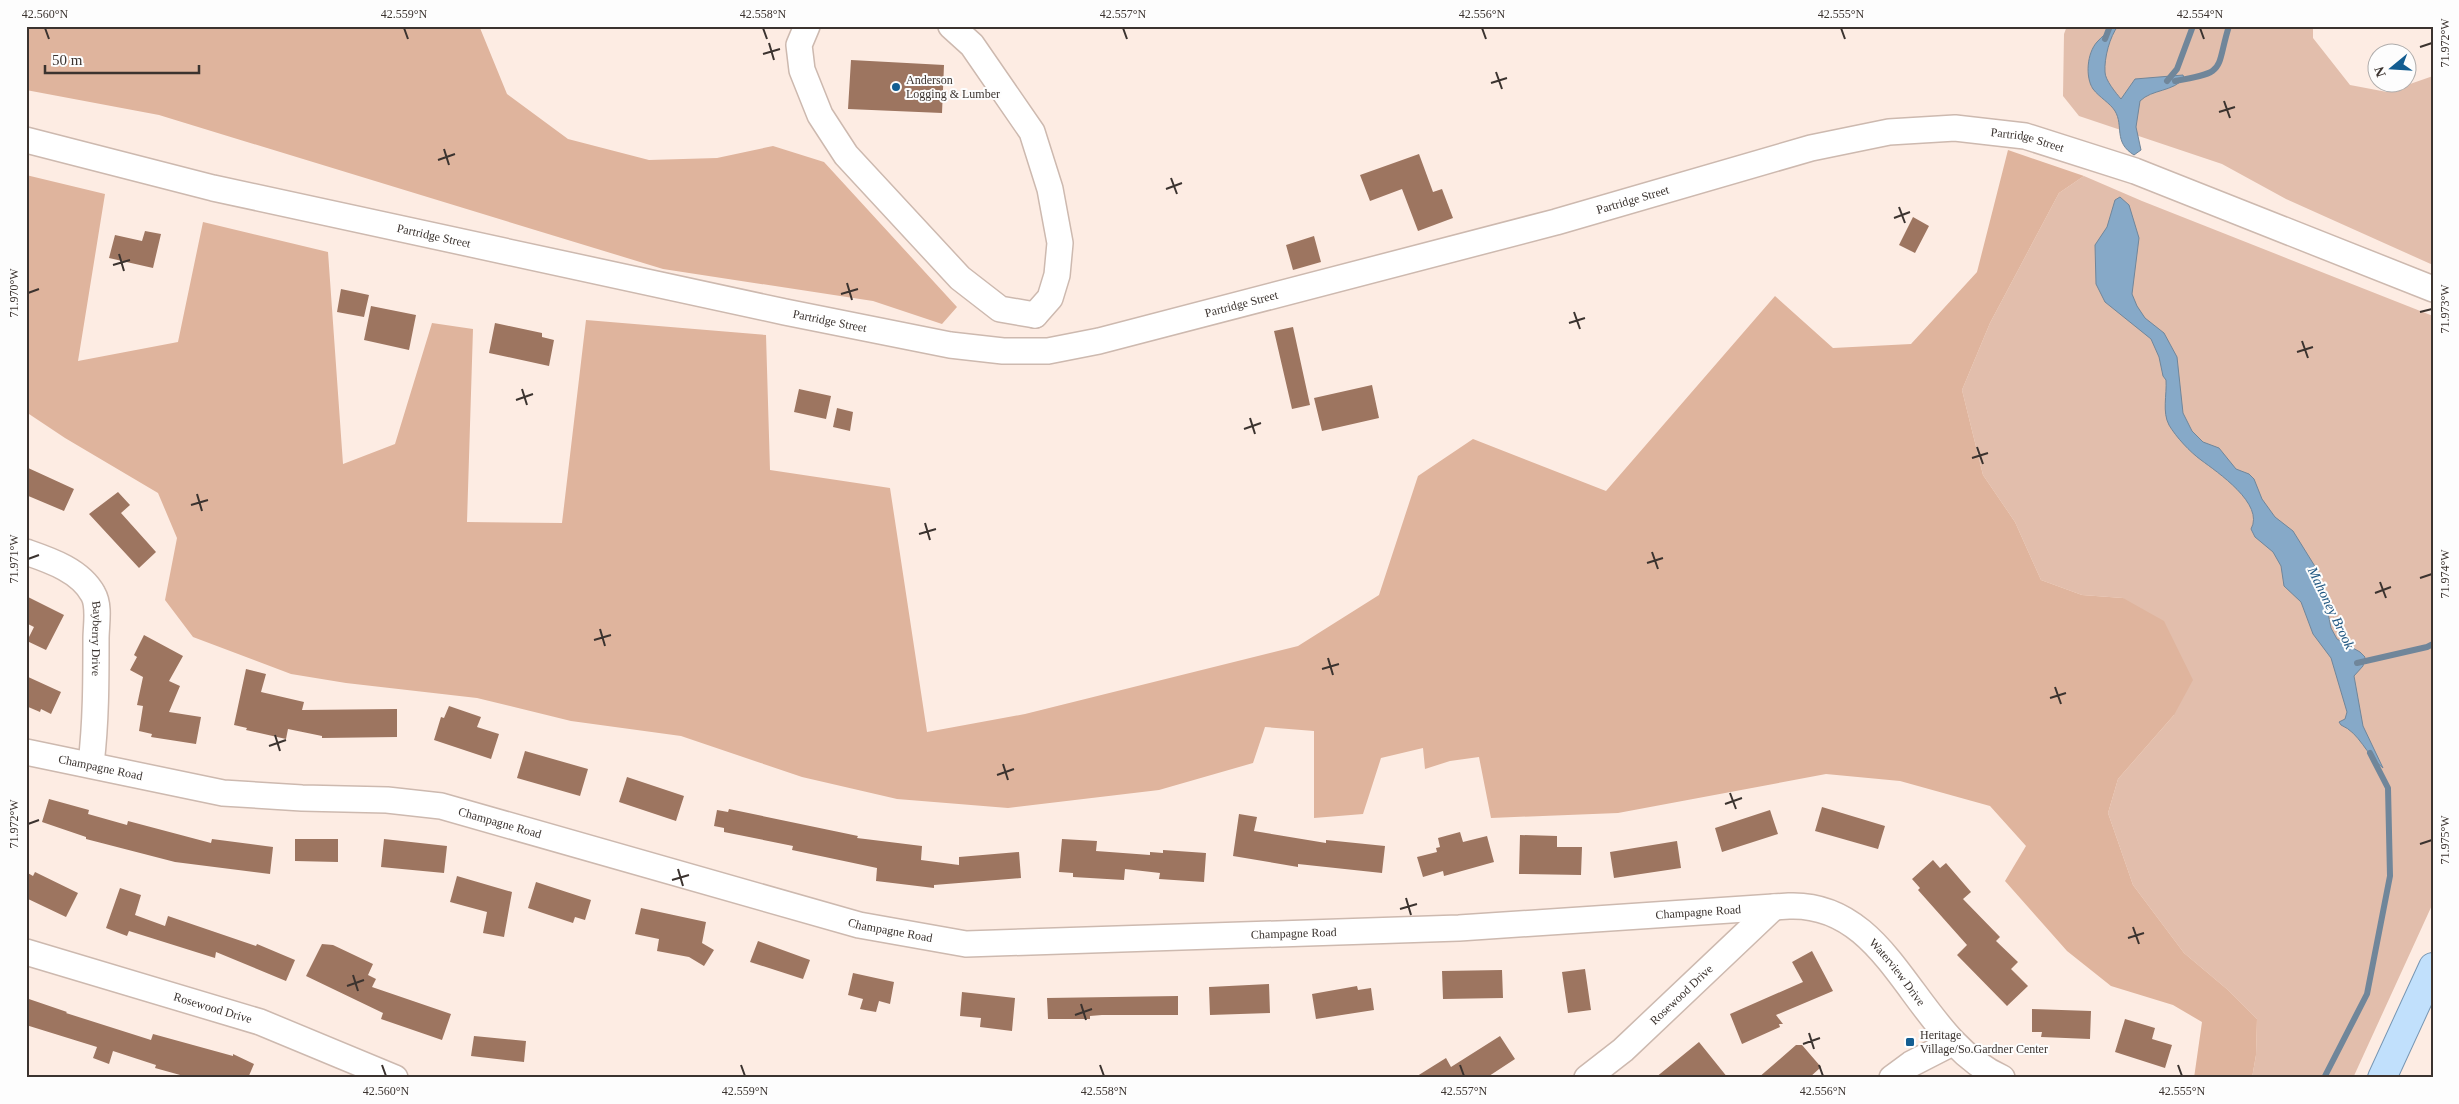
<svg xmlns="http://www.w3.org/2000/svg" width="2459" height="1104" font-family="'Times New Roman',serif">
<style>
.green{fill:#e2beac}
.forest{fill:#dfb49d}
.water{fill:#86a9c8;stroke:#70869a}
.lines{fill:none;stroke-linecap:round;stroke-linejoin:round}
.stream{stroke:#70869a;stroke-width:6}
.building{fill:#9d7560}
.minor-casing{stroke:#cdb9af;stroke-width:28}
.major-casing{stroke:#7796b3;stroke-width:30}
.minor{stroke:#fff;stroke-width:25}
.major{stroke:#c1e0fc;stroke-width:28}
.ticks{fill:none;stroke:#3b332f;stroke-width:2}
.poi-dot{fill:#135d91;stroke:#fdfdfd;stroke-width:2}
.labels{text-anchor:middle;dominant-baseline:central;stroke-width:4;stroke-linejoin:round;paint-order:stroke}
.poi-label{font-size:12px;fill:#3b332f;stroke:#fdfdfd;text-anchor:start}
.street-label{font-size:12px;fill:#3b332f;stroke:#fdfdfd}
.water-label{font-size:14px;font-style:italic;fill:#215781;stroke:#fdfdfd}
.neatline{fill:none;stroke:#3b332f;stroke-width:2}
.ticks-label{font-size:12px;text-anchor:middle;fill:#3b332f}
</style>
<rect width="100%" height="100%" fill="#fdece3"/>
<!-- green -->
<path class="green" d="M2067 26H2313V38L2350 85 2387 92 2433 76V265L2286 199 2222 164 2079 116 2063 96 2064 34Z
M2084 176 2142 201 2433 316V903L2353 1078H2252L2256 1055 2257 1019 2228 990 2184 953 2133 885 2108 813 2118 779 2174 715 2123 598 2082 595 2041 580 2015 522 1983 475 1962 390 1990 323 2059 193Z"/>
<!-- forest -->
<path class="forest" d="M26 26H481L480 28 507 94 568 139 649 160 717 158 773 146 824 162 957 307 942 324 873 301 663 269 159 115 26 90Z
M2008 150 2084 176 2059 193 1990 323 1962 390 1983 475 2015 522 2041 580 2082 595 2123 598 2164 621 2193 680 2174 715 2118 779 2108 813 2133 885 2184 953 2228 990 2257 1019 2256 1055 2252 1078H2194L2202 1022 2173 1005 2111 986 2067 951 2005 881 2026 846 1990 806 1900 781 1826 774 1618 813 1491 818 1479 757 1450 761 1425 769 1423 748 1381 758 1363 814 1314 818V731L1265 727 1253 763 1159 790 1008 808 897 799 802 777 681 736 571 721 477 698 346 683 291 674 193 637 165 600 177 538 158 493 65 438 26 412V175L105 194 78 361 178 342 203 222 328 252 343 464 395 444 432 323 473 329 467 522 562 523 586 320 766 335 770 470 890 488 927 732 1025 714 1298 646 1379 595 1418 476 1473 439 1606 491 1775 296 1833 348 1911 344 1977 272Z"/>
<!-- water -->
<path class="water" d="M2114 26H2118C2110 36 2104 58 2105 72 2105 80 2116 93 2121 99L2135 79 2183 75 2184 78C2173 92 2152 89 2140 101L2136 127 2141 150 2134 155C2113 142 2124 126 2115 111 2110 103 2099 97 2093 89 2085 77 2087 53 2097 42 2102 36 2109 32 2114 26Z
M2120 197 2129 205 2139 238 2132 294 2137 306 2145 318 2164 333 2177 357 2183 413 2192 431 2203 442 2219 448 2236 469 2249 474 2254 479 2262 499 2275 517 2293 531 2316 568 2323 588 2331 628 2337 639 2360 652 2365 657 2363 666 2354 676 2363 726 2383 768C2366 755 2360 733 2341 725L2339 722 2345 719 2347 712 2331 658 2313 634 2301 602 2284 586 2281 566 2273 552 2255 537 2251 529C2265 504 2217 472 2201 460 2190 452 2176 437 2169 425 2162 412 2167 395 2166 380L2163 376 2159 357 2151 339 2105 302 2096 284 2095 245 2107 227 2115 200Z"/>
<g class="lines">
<!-- stream -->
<path class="stream" d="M2105 39 2110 26
M2167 81 2177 69 2193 26
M2175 81C2228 72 2215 71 2229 26
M2357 663 2427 647 2433 644
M2324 1078 2367 994 2390 876 2388 788 2370 753"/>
</g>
<!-- building -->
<path class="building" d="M851 60 944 65 942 113 848 109Z
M1419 154 1433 192 1442 189 1453 218 1418 231 1402 189 1370 201 1360 175Z
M1913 217 1929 226 1915 253 1899 245Z
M145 231 161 234 153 268 109 258 115 235 142 241Z
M1314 236 1321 262 1293 270 1286 245Z
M341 289 369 295 364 317 337 312Z
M371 306 416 315 409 350 364 340Z
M495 323 542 333V337L554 340 549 366 489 353Z
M1293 327 1310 405 1292 409 1274 331Z
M1372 385 1379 418 1322 431 1314 398Z
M799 389 831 396 826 419 794 412Z
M837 408 853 412 850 431 833 427Z
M26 467 74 489 64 511 26 495Z
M118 492 130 505 121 513 156 552 139 568 89 514Z
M26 596 64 615 46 650 27 641 34 627 26 623Z
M144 635 183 656 169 681 180 686 169 712 201 717 196 744 151 737 152 734 139 731 143 706 137 705 143 677 130 670 137 657 134 655Z
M246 669 266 674 261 692 304 702 302 710 397 709V737L322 738V736L288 729 286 739 246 730 247 728 234 725Z
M26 676 61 692 51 714 41 709 40 712 26 706Z
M449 706 481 717 477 727 499 734 491 759 434 740 441 717 444 718Z
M525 751 588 769 580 796 517 778Z
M627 777 684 796 676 821 619 802Z
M49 799 89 810 88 814 127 825 128 821 211 843 212 839 273 847 270 874 175 862 86 839V837L42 822Z
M1822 807 1885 826 1878 849 1815 831Z
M729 809 858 836 857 838 922 846 921 860 959 865V857L1019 852 1021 878 934 885V888L876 881 877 868 792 850 793 846 724 832V828L714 826 717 810 728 812Z
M1770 810 1778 834 1722 852 1715 828Z
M1239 814 1257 817 1254 831 1326 843V840L1385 846 1382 873 1298 864V867L1233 856Z
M1460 832 1463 842 1487 836 1494 862 1444 876 1443 871 1423 877 1417 857 1437 852 1436 848 1440 847 1438 838Z
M1520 835 1557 836V847H1582L1581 875 1519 874Z
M295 839H338V862L295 861Z
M384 839 447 846 444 873 381 867Z
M1062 839 1097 841 1096 851 1150 855V852L1163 853V850L1206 853 1204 882 1159 879 1160 873 1125 869 1124 880 1073 877V873L1059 872Z
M1677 841 1681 868 1614 878 1610 852Z
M1933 860 1940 868 1946 863 1971 892 1963 899 2000 937 1996 941 2018 962 2011 969 2028 986 2007 1006 1957 955 1967 945 1918 890 1920 888 1912 879Z
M26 872 33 876 35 872 78 893 66 917 26 898Z
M457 876 512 892 504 937 483 933 487 912 450 902Z
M536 882 591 900 585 920 575 917 573 923 528 908Z
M120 888 141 895 135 915 165 926 168 916 256 946 257 944 295 960 286 981 216 952 215 958 129 931 127 936 106 928Z
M641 908 706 922 702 943 714 950 704 966 689 957 657 951 659 939 635 934Z
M758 941 810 960 803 979 750 962Z
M322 944 333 945 373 964 368 975 376 979 372 987 451 1014 442 1040 381 1019 383 1013 306 976Z
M1812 951 1833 991 1776 1015 1783 1024H1779L1780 1027 1742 1044 1730 1014 1803 982 1792 962Z
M1585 969 1591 1010 1568 1013 1562 972Z
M1502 970 1503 998 1443 999 1442 971Z
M853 973 894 982 890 1004 879 1001 876 1012 860 1009 863 999 848 995Z
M1269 984 1270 1013 1210 1015 1209 987Z
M1357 986 1358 990 1371 988 1374 1010 1316 1019 1312 994Z
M962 992 1015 998 1012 1031 980 1027 981 1018 960 1016Z
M1178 996V1015H1102L1090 1016V1019H1048L1047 998Z
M26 998 67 1012 66 1013 151 1040 153 1034 233 1056V1054L254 1064 248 1078H191L155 1068 156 1065 113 1051 109 1064 93 1058 97 1047 26 1025Z
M2032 1009 2091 1011 2090 1039 2041 1037 2042 1032H2032Z
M2125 1019 2155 1028 2152 1039 2172 1045 2165 1068 2115 1052Z
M474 1036 526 1041 524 1062 471 1056Z
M1500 1036 1515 1059 1486 1078H1414L1446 1058 1451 1067Z
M1699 1042 1728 1078H1655Z
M1796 1045H1802L1821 1067 1809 1078H1758Z"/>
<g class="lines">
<!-- minor casing -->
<g class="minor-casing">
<g id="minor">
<path d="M807 26 799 45 802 70 820 115 846 155 960 278 1000 309 1035 315"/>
<path d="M951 26 972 45 1032 132 1050 189 1060 243 1057 275 1050 298 1035 315"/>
<path id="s1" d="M26 140 213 188 785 312 950 345 1003 351H1048L1099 341 1556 222 1811 148 1889 132 1955 128 2025 136 2135 171 2433 289"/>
<path id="s2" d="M26 552C49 560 80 570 93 594 100 606 96 625 96 639 96 681 96 722 91 764"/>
<path id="s3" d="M26 752 223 793 302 798 387 800 441 806 859 925 966 944 1459 928 1789 906C1893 902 1913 1038 2002 1078"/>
<path id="s4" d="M26 952 260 1022 395 1078"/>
<path id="s5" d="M1587 1078 1623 1050 1774 907"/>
<path d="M1892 1078 1911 1064 1952 1043"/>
</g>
</g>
<!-- major casing -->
<g class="major-casing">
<path id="major" d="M2382 1078 2433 967"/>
</g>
<!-- minor -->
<use href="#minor" class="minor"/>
<!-- major -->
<use href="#major" class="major"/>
</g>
<!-- ticks -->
<path class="ticks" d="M45 28 49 39M404 28 408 39M763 28 767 39M1123 28 1127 39M1482 28 1486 39M1841 28 1845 39M2200 28 2204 39M769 43 774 60M2420 47 2432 43M763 54 780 49M1496 72 1502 89M1491 83 1507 78M2224 101 2230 118M2219 112 2235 107M444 149 449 165M438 160 455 154M1171 178 1177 194M1166 189 1182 183M1899 207 1905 223M1894 218 1910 212M119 254 124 271M113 265 130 260M847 283 852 300M28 293 39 289M841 294 858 289M1574 312 1580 329M2420 312 2432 309M1569 323 1585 318M2302 341 2308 358M2297 352 2313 347M522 389 527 405M516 400 533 394M1250 418 1255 434M1244 429 1261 423M1977 447 1983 464M1972 458 1988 453M197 494 202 511M191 505 208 500M925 523 930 540M919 534 936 529M1652 552 1658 569M28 559 39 555M1647 563 1663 558M2420 578 2432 574M2380 582 2386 598M2375 593 2391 587M600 629 605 646M594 640 611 635M1328 658 1333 675M1322 669 1339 664M2055 687 2061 704M2050 698 2066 693M275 735 280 751M269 746 286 740M1003 764 1008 780M997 775 1014 769M1730 793 1736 809M1725 804 1742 798M28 824 39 820M2420 844 2432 840M678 869 683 886M672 880 689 875M1406 898 1411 915M1400 909 1417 904M2133 927 2139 944M2128 938 2144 933M353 975 358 991M347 986 364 980M1081 1004 1086 1020M1075 1015 1092 1009M1809 1033 1814 1049M1803 1044 1820 1038M382 1065 386 1076M741 1065 745 1076M1100 1065 1104 1076M1460 1065 1464 1076M1819 1065 1823 1076M2178 1065 2182 1076"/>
<!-- markers -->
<g class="poi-dot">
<circle cx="896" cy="87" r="5"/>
<rect x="1905" y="1037" width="10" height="10" rx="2.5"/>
</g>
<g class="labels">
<!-- poi labels -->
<g class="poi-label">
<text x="906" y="80">Anderson<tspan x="906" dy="14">Logging &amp; Lumber</tspan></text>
<text x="1920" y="1035">Heritage<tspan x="1920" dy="14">Village/So.Gardner Center</tspan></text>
</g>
<!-- street labels -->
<g class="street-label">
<text stroke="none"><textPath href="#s1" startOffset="2054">Partridge Street</textPath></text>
<text stroke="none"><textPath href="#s1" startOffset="1649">Partridge Street</textPath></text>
<text stroke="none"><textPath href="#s1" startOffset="419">Partridge Street</textPath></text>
<text stroke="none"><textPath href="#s1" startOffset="1244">Partridge Street</textPath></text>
<text stroke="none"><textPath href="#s1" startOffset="824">Partridge Street</textPath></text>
<text stroke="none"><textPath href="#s2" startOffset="126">Bayberry Drive</textPath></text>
<text stroke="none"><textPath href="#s3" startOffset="76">Champagne Road</textPath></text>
<text stroke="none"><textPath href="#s3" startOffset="481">Champagne Road</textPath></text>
<text stroke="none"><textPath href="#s3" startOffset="1696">Champagne Road</textPath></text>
<text stroke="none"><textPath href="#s3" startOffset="886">Champagne Road</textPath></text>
<text stroke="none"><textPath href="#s3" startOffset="1291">Champagne Road</textPath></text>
<text stroke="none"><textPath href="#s3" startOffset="1920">Waterview Drive</textPath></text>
<text stroke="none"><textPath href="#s5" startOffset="126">Rosewood Drive</textPath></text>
<text stroke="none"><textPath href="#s4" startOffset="195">Rosewood Drive</textPath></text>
</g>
<!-- water labels -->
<g class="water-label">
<text transform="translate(2331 608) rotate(64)">Mahoney Brook</text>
</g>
</g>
<!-- border -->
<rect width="2459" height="1104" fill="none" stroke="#fdfdfd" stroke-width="55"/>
<!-- north arrow -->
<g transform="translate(2392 68) rotate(252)"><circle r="24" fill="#fdfdfd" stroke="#afacab"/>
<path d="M0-4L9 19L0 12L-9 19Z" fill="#135d91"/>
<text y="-8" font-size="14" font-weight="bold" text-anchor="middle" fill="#3b332f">N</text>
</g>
<!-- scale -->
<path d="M45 65v8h154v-8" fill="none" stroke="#3b332f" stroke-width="2.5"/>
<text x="52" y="65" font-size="15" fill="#3b332f" stroke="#fdfdfd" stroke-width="4" paint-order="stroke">50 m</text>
<rect x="28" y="28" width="2404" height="1048" class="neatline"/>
<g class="ticks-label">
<text x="45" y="18">42.560°N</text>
<text x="404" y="18">42.559°N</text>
<text x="763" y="18">42.558°N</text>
<text x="1123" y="18">42.557°N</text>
<text x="1482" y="18">42.556°N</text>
<text x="1841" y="18">42.555°N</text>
<text x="2200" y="18">42.554°N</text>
<text transform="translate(2445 43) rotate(-90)" y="4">71.972°W</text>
<text transform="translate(14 293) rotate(-90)" y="4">71.970°W</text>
<text transform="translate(2445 309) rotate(-90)" y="4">71.973°W</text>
<text transform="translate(14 559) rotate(-90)" y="4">71.971°W</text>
<text transform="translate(2445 574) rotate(-90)" y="4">71.974°W</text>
<text transform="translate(14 824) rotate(-90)" y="4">71.972°W</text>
<text transform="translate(2445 840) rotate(-90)" y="4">71.975°W</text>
<text x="386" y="1095">42.560°N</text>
<text x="745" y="1095">42.559°N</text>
<text x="1104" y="1095">42.558°N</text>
<text x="1464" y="1095">42.557°N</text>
<text x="1823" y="1095">42.556°N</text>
<text x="2182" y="1095">42.555°N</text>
</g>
</svg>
